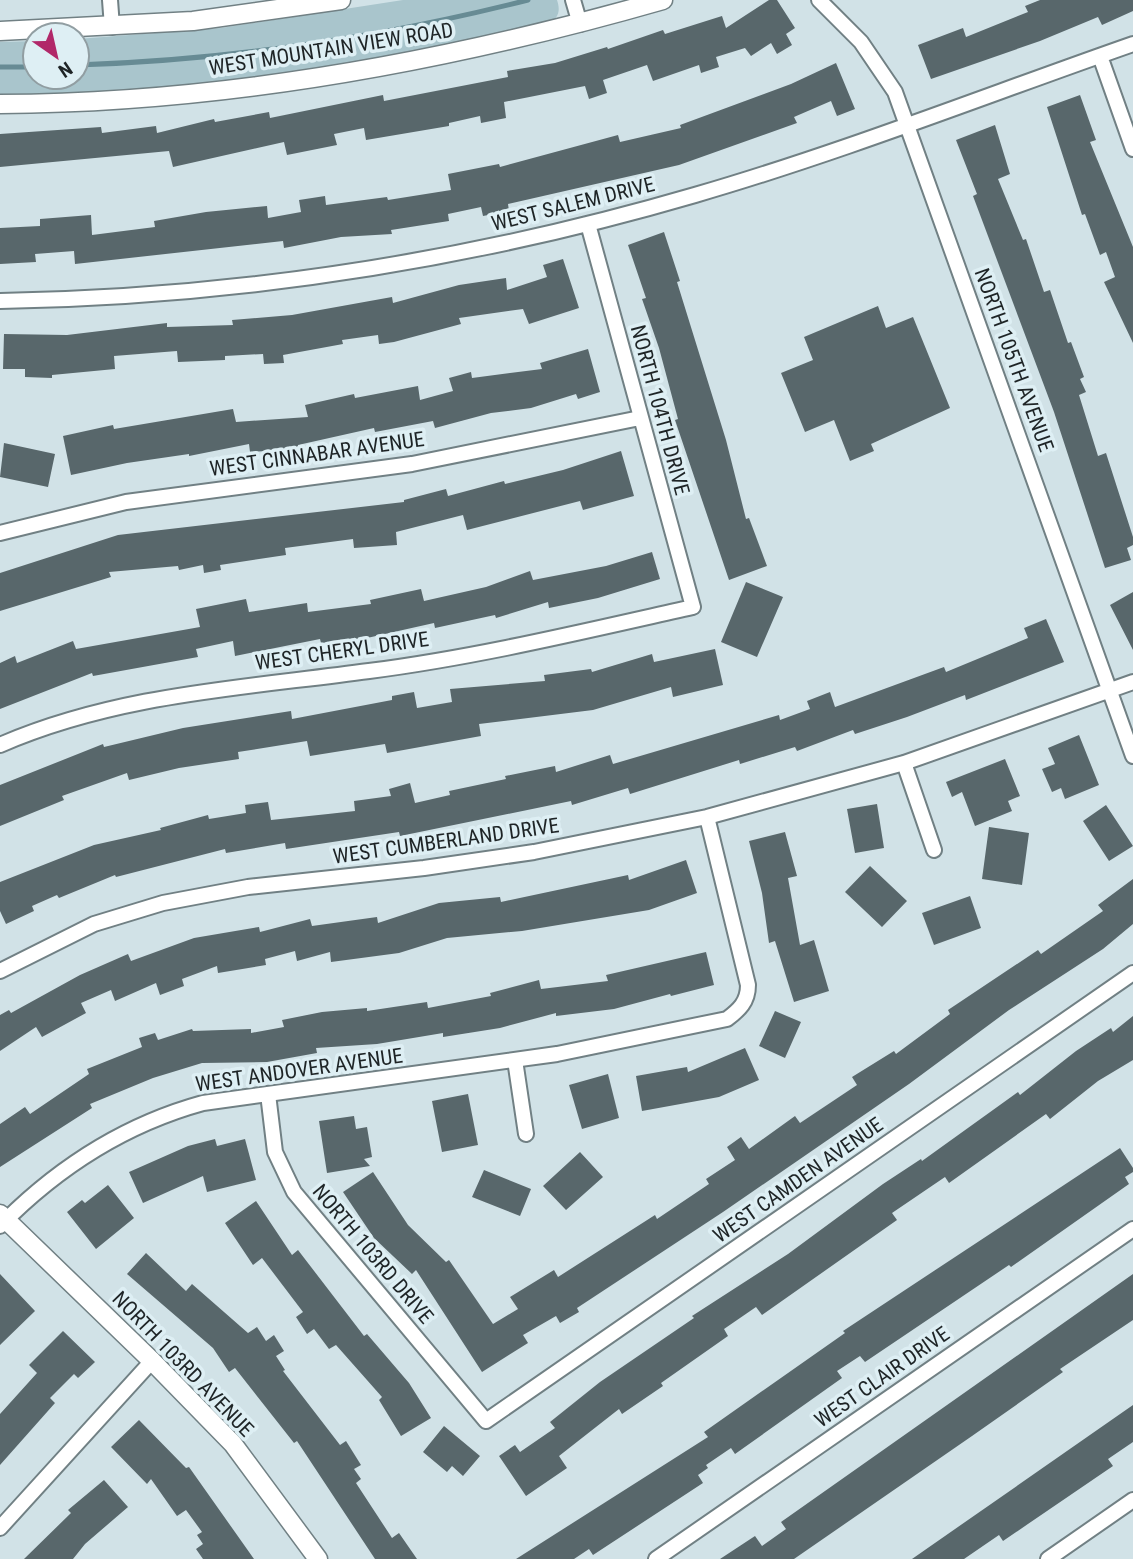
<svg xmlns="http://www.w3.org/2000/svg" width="1133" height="1559" font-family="'Roboto Condensed',sans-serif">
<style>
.green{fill:#a9c5cc}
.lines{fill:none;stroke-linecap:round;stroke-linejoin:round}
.stream{stroke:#678b94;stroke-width:5}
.building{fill:#58676b}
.minor-casing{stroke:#718084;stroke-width:18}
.tertiary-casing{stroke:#718084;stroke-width:21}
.minor{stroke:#fff;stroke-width:14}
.tertiary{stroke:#fff;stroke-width:18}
.labels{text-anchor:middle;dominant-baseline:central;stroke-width:7;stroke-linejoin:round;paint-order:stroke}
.street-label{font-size:21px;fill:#1e2426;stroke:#deeff4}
</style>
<rect width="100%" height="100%" fill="#d1e2e7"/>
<!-- green -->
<path class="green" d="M403 0H557C561 12 558 18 548 25L313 72 152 91 0 98V42L35 41V77H77V39L221 28Z"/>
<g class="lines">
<!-- stream -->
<path class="stream" d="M77 65C228 60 382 37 528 0
M0 67H35"/>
</g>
<!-- building -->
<path class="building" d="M769 0H777L795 28 786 34 792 45 777 54 771 43 751 56 745 48 716 57 719 67 701 73 699 65 653 81 647 65 603 80 607 93 589 99 585 86 504 102 506 118 481 123 480 116 449 123V126L366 140 364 128 334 134 337 145 287 155 284 142 173 167 169 151 0 167V134L101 127 102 133 156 126 157 133 214 119 215 122 269 112 270 118 383 95 384 101 508 77 507 71 555 63 607 47 608 49 663 30 665 34 722 16 726 28Z
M1040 0H1133V11L1102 25 1098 17 1040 41 931 79 918 45 963 28 966 37 1028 12 1025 6Z
M836 63 855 109 837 116 831 101 794 117 797 123 679 165 508 204 509 211 483 216 481 207 448 214 449 221 391 230 392 234 341 237 284 248 283 241 75 264 74 251 35 254 36 262 0 264V228L40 226V219L91 215 92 235 155 227 154 221 206 212 267 206 268 218 301 212 299 200 325 196 326 205 387 197 388 200 451 190 448 174 499 164 500 167 618 135 620 142 681 128 680 125 791 84Z
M1080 95 1096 140 1090 142 1133 247V343L1104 282 1115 277 1106 252 1100 255 1085 214 1082 215 1047 107Z
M995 125 1010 174 998 179 1023 240 1026 239 1044 292 1050 290 1068 343 1071 342 1084 377 1080 379 1086 392 1079 395 1098 456 1106 453 1133 537V545L1127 548 1131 560 1105 568 1054 412 973 196 977 194 956 140Z
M664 232 680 281 677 282 726 440 746 519 749 518 767 566 729 580 675 420 678 419 659 348 642 299 646 298 628 245Z
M563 259 579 308 529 324 523 309 459 318 461 324 394 342 379 344 378 335 342 340 343 344 283 355 284 363 264 364 263 354 225 356V360L178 362 177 351 114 356 115 369 52 375V378L25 377V369H3L4 334 67 335 167 323V327L233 325 232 320 292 315 392 297 393 303 459 285 506 278 507 290 547 277 543 265Z
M878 306 886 328 913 317 950 408 871 444 874 451 850 461 834 420 805 432 781 373 813 360 804 337Z
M588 349 600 392 578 399 576 394 531 408 491 413 435 428 433 421 375 432 374 428 298 445V449L250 452 249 444 189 456V454L127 463 71 475 63 436 113 425 114 429 233 409 236 422 308 417 305 405 354 394 355 398 418 386 420 400 453 391 449 378 471 372 472 378 542 369 540 363Z
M4 443 55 454 48 487 0 477Z
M621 451 634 496 583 510 580 501 467 530 463 515 396 532 397 545 354 548 353 539 285 548 286 555 220 565 221 570 204 573 203 565 179 570 178 566 109 572 111 577 0 611V573L118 535 404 502V500L446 489 448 496 504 481 505 484 563 470Z
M652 552 660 579 598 598 549 608 548 602 496 618 495 615 435 628 434 623 367 638 321 643 320 639 235 656 233 641 196 649 198 657 93 676 92 673 0 709V663L15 656 17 663 73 641 76 649 200 627 196 609 246 599 249 612 307 603 308 612 371 604 370 600 421 589 424 601 486 587 530 571 533 580 606 566Z
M746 582 783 597 757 657 721 642Z
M1133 592V650L1110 605Z
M1046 619 1064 662 966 700 965 695 907 717 855 734 853 730 797 751 795 747 740 764 739 760 630 794 628 788 572 805 571 801 400 836 399 832 286 849 285 843 226 853 225 849 116 877 115 875 59 898 57 895 32 906 34 911 6 924 0 911V882L94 845 161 830 160 828 208 815 209 819 246 813 245 805 268 802 271 820 328 814 355 811 354 801 391 796 389 789 410 783 415 803 450 795 449 791 506 779 505 776 555 766 556 772 610 755 613 764 779 715 780 720 810 709 807 701 830 692 835 707 944 667 946 672 1028 638 1024 628Z
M715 649 723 685 673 697 671 687 593 710 479 724 481 736 387 753 385 744 310 756 307 741 238 752 239 759 179 768 129 780 127 773 62 796 64 800 0 826V785L103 744 104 747 183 728 291 711 292 719 392 700V696L414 692 417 708 452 702 450 689 545 681 544 675 591 669 592 672 652 654 654 662Z
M1079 735 1099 785 1065 799 1061 788 1052 792 1042 769 1055 764 1048 748Z
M1005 759 1020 796 1008 801 1012 811 975 826 962 792 952 797 946 782Z
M877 804 884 848 855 853 847 809Z
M1106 805 1133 846 1109 861 1083 821Z
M989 827 1029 833 1022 885 982 879Z
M785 832 797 876 788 878 800 945 814 940 829 991 794 1002 775 941 769 943 762 893 749 841Z
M686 860 697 893 649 910 522 931 447 938 399 953 331 962 330 952 297 961 295 951 265 959 266 965 218 973 217 966 182 979 184 986 160 995 156 983 115 1001 111 990 81 1003 86 1013 42 1037 36 1027 0 1051V1015L9 1010 11 1013 80 975 128 954 131 961 194 938 259 927 260 932 310 919 312 926 377 917 378 923 439 903 500 897 501 902 628 875 629 880Z
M870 866 907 901 882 927 845 892Z
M1133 879V924L1103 949 1009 1010 909 1084 723 1212 577 1308 579 1312 560 1323 556 1316 523 1335 528 1343 482 1372 416 1270 412 1274 374 1238 343 1192 373 1172 408 1225 446 1262 449 1260 493 1324 518 1309 510 1297 554 1270 558 1277 655 1215 657 1219 709 1184 706 1179 735 1160 727 1147 741 1137 749 1149 795 1116 800 1123 857 1085 852 1077 894 1051 896 1054 950 1014 948 1010 1038 950 1041 954 1103 911 1098 905Z
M970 896 981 928 934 945 922 913Z
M706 952 714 985 671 996 670 994 614 1009 556 1016V1013L500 1028 443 1037V1033L377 1044 316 1048 317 1053 267 1062 202 1063 153 1078 90 1104 92 1108 0 1167V1124L25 1107 30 1114 89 1074 87 1069 142 1047 139 1038 155 1033 158 1040 192 1029 193 1031 251 1029V1033L284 1027 282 1020 322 1012 367 1008V1011L427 1002 428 1008 491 996 490 993 539 980 541 989 608 981 606 975Z
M775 1011 801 1022 785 1058 759 1046Z
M1133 1016V1060L1098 1081 1050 1119 1046 1114 949 1183 945 1177 892 1213 897 1220 762 1315 756 1307 724 1329 728 1336 661 1383 663 1386 622 1414 619 1409 559 1456 567 1468 526 1496 499 1456 515 1445 520 1452 555 1428 550 1422 600 1382 694 1318 692 1316 788 1254 883 1184 921 1159 922 1161 1018 1092 1020 1095 1076 1051 1111 1028 1113 1032Z
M745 1048 759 1080 719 1097 642 1111 636 1076 687 1067 688 1072Z
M608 1074 619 1118 582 1129 569 1085Z
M468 1094 478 1145 442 1152 432 1101Z
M354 1116 356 1129 367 1127 372 1157 364 1159 370 1166 327 1173 319 1121Z
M215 1139 217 1146 245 1139 256 1180 207 1192 203 1176 143 1203 129 1172 188 1146Z
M1120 1148 1133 1168V1172L1125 1177 1129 1184 1011 1267 1009 1265 865 1362 860 1356 837 1371 842 1378 735 1454 731 1448 706 1465 708 1468 698 1475 703 1483 593 1555 589 1549 574 1559H516L708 1437 704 1432 845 1333 843 1331Z
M580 1152 603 1177 566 1210 543 1186Z
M484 1170 531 1189 520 1216 472 1197Z
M108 1185 134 1218 96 1249 67 1212 82 1200 85 1203Z
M256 1201 292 1255 298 1250 364 1336 367 1334 409 1383 431 1418 401 1436 379 1400 382 1397 336 1345 329 1349 314 1329 307 1334 296 1317 303 1312 262 1258 253 1265 225 1223Z
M146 1253 186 1291 192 1284 248 1333 257 1327 266 1341 274 1335 284 1351 276 1356 285 1370 283 1371 340 1445 346 1441 361 1465 354 1469 361 1479 356 1483 392 1538 399 1533 417 1559H375L297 1441 294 1443 235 1368 229 1372 213 1348 127 1274Z
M0 1274 35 1311 0 1345Z
M1133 1274V1320L1060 1369 1063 1372 972 1436 794 1559H720L755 1536 762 1546 786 1529 781 1522Z
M63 1331 95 1362 78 1378 74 1374 50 1398 55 1403 0 1465V1414L37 1373 29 1365Z
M1133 1405V1442L1108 1459 1113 1466 1003 1541 999 1535 964 1559H912Z
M139 1420 186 1468 189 1467 254 1559H203L196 1549 203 1544 197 1535 202 1532 186 1510 177 1516 151 1479 147 1484 111 1447Z
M444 1426 480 1456 463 1476 452 1466 447 1472 423 1452Z
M104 1480 128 1507 85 1544 73 1559H24L71 1513 68 1510Z"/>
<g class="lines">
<!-- minor casing -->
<g class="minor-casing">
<path id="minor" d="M110 0 112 27
M573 0 580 24
M819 0 861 42 895 92 1133 756
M1100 56 1133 149
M0 301C235 297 469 261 695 195 843 152 987 95 1133 44
M0 533 126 502 412 464 640 418
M0 745C117 694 244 688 369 671 478 657 585 631 693 607L588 224
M904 763 934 850
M0 971 94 924 163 903 248 887 424 868 534 852 707 817 904 763 1133 682
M515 1060 526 1134
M268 1094 275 1152 294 1192 486 1421 1133 973
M0 1226C58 1167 123 1125 203 1103L557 1054 727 1019C739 1010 748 1002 748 985L707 817
M0 1528 152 1361
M656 1559 1133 1229
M1048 1559 1133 1500"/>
</g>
<!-- tertiary casing -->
<g class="tertiary-casing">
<path id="tertiary" d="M0 31 193 21 341 0
M0 104C225 103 447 62 663 0
M0 1214 152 1361 233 1444 318 1559"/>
</g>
<!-- minor -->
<use href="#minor" class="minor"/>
<!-- tertiary -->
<use href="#tertiary" class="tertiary"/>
</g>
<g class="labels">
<!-- street labels -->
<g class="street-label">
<text transform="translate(331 49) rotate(-9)">WEST MOUNTAIN VIEW ROAD</text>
<text transform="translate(573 204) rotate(-14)">WEST SALEM DRIVE</text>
<text transform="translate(1014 360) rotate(70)">NORTH 105TH AVENUE</text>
<text transform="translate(660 410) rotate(75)">NORTH 104TH DRIVE</text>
<text transform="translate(317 454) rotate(-8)">WEST CINNABAR AVENUE</text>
<text transform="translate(342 651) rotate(-8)">WEST CHERYL DRIVE</text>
<text transform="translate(446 841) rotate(-8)">WEST CUMBERLAND DRIVE</text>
<text transform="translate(299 1070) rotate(-8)">WEST ANDOVER AVENUE</text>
<text transform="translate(798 1180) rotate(-35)">WEST CAMDEN AVENUE</text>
<text transform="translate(373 1254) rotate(50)">NORTH 103RD DRIVE</text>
<text transform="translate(183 1364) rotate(46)">NORTH 103RD AVENUE</text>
<text transform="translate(882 1377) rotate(-35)">WEST CLAIR DRIVE</text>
</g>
</g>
<!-- north arrow -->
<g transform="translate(56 56) rotate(146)"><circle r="33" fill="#deeff4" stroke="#919ea2" stroke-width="2"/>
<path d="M0-5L12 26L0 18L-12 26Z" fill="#b12869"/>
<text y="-10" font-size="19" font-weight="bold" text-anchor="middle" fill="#1e2426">N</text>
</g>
</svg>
